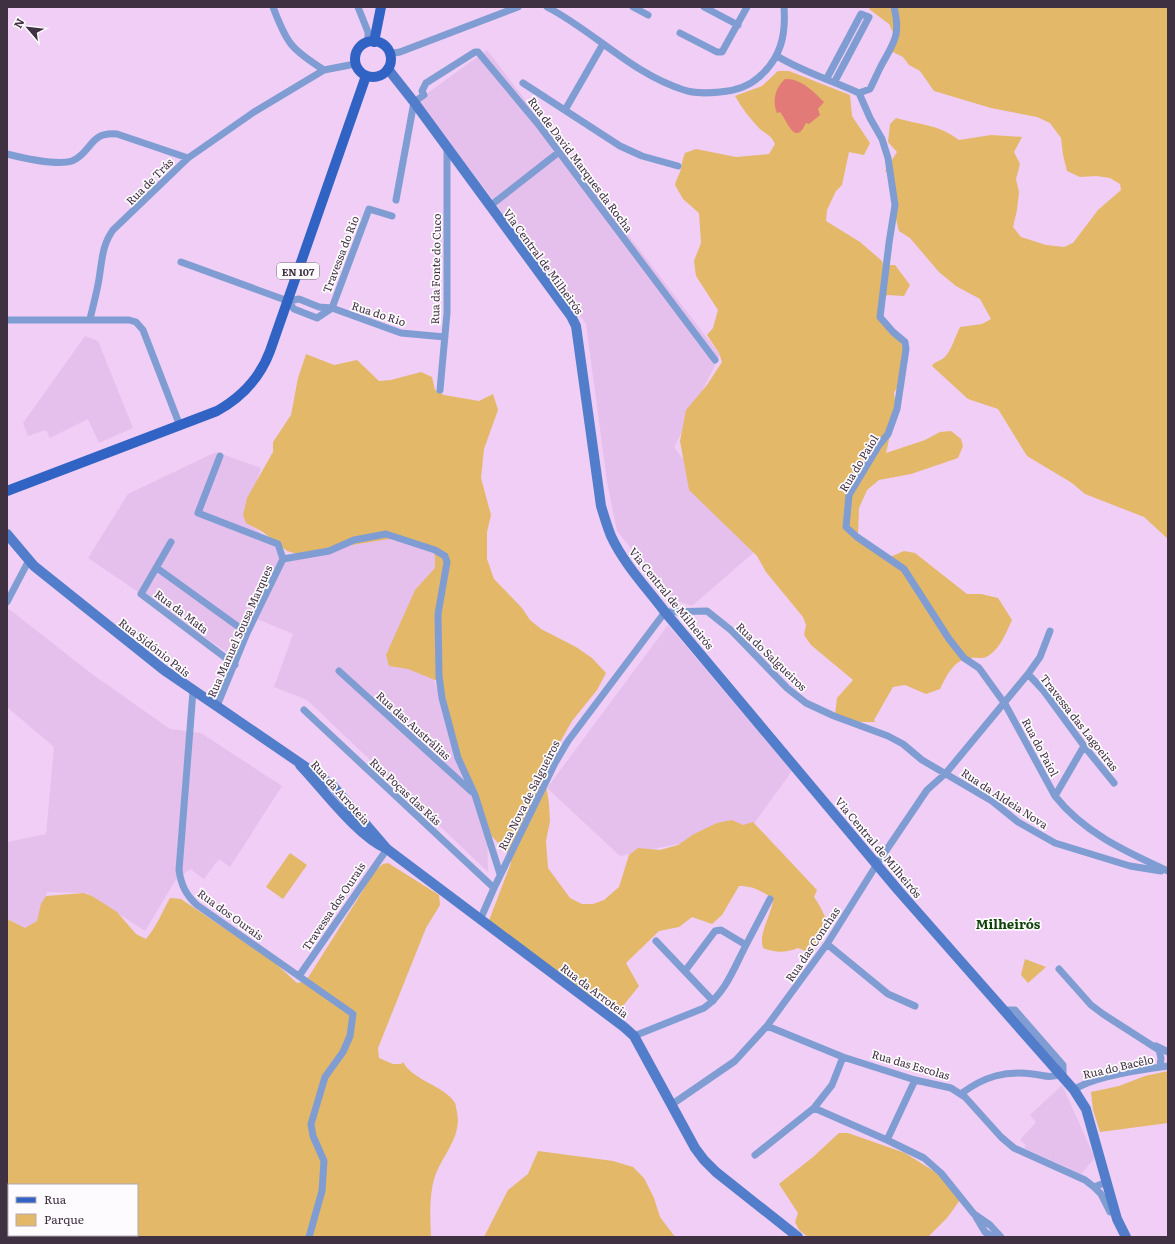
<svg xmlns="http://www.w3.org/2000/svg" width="1175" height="1244" font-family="Literata,serif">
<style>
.built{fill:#e6c0ec}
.green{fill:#e3b868;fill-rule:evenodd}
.water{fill:#e27a78}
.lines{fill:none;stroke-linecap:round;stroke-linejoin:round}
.street{stroke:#809dd3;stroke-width:7}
.secondary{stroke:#527dcb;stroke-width:10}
.primary{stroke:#3063c4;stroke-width:10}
.labels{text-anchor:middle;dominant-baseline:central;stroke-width:3.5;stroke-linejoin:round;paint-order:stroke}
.shield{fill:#fefbff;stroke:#786e7a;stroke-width:1}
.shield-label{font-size:10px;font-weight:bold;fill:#3f3141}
.street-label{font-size:11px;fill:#3f3141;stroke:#fefbff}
.quarter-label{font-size:13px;font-weight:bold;fill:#0f4209;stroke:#fefbff}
</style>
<rect width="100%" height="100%" fill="#f0cef5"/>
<!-- built -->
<path class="built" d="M487 50 720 355 674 447 753 553 692 606 672 599 617 531 607 482 586 324 418 100Z
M85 336 98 341 133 428 99 443 88 419 50 438 46 430 28 436 23 423Z
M216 452 261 468 245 520 287 555 393 532 444 551 434 680 487 823 488 872 307 700 274 687 293 634 257 619 231 655 88 558 128 494Z
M9 609 92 674 170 729 201 733 282 786 230 867 219 859 204 879 190 869 175 881 145 931 87 893 47 892 36 937 7 931V842L46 834 54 747 7 707V611Z
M668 625 792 771 750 829 620 856 547 788Z
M1062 1085 1095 1158 1081 1174 1024 1148 1026 1145 1020 1140 1036 1122 1030 1115Z"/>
<!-- green -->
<path class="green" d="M871 7H1168V539L1144 517 1085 494 1072 483 1027 456 998 409 968 399 932 366C935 361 941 361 945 357 952 349 955 337 960 327L982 324 991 319 980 299 956 286 939 272 910 238 899 231 895 215 893 179 885 171 897 152 888 142 890 124 896 118C920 125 938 124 959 140L991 135 1022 137 1014 152 1020 164 1016 179 1019 192 1017 210 1013 227 1021 237 1046 245 1064 247 1073 243 1098 210 1121 190 1120 184 1110 178 1096 176 1080 177 1067 171 1063 155 1061 138 1050 123 1037 117 991 108 934 91 920 71 909 65 903 57 891 51 895 37 889 24 869 9Z
M778 71H789L850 95 852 116 870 143 864 155 849 152 842 185 836 191 827 210 826 221 860 242 882 261 883 265H895L910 285 904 296 887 295 880 308 882 324 899 339 903 348 901 380 894 393 896 408 886 453 925 440 940 432 951 431 961 439 963 446 958 458 911 474 879 480 867 490 859 508 858 535 890 557 904 551 915 553 967 594H981L998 598 1012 620C1006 633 999 651 986 657 982 659 975 657 971 658 954 659 947 675 940 689L926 694 905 685 893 687 874 720 875 722H841L835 715 837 698 853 680 811 645 804 635 806 625 803 617 766 572 757 556 689 490 680 441 686 410 707 385 722 362 719 353 707 335 713 328 718 310 696 276 694 261 701 243 699 213 683 199 675 185C676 180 678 177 680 172 682 166 682 160 685 153L696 149 736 157 769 154 775 144C771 134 764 134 758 127 749 117 741 107 735 96L762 86Z
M306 354 334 365 357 360 379 381 391 380 421 372 432 377 435 390 444 395 479 401 493 394 498 410 484 449 481 478 491 515 487 532V559L494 579 522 608 530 620 541 629 576 647 592 658 606 673 597 690 572 721 551 758 545 778 549 804 550 821 546 841 548 868 570 898 582 904H593L604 900 619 887 629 855 638 848 660 850 678 845 694 834 717 823 732 820 743 825 753 822 817 890 814 897C830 921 833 933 810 953L798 948C785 953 776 953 763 948 758 933 772 915 773 899 762 891 753 886 739 886L722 915 712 924 692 917 679 927 659 931 626 963 639 986 618 1012 583 992 488 923 511 863C508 847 494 843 487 829 465 782 454 731 440 682L408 669 389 666 386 655 415 590 435 568V556L432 549 404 540 389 539 297 554 287 551 263 532 246 523 243 515 247 498 273 452V442L291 415 298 378Z
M290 853 307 865 283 899 266 887Z
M388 863 439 895 440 905 426 928 378 1048 379 1058 393 1064H401L403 1062C412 1080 445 1086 455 1103 456 1105 456 1109 457 1112 462 1137 443 1154 435 1176 429 1195 430 1217 431 1237H7V919L25 928 37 921 41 904 46 896 84 893 92 896 117 912 136 934 146 939C157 926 162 912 170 898L181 899 274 962 297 983 306 981 362 892 373 872 383 864ZM9 1185H137V1235H9Z
M1025 959 1046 967 1028 983 1021 975Z
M1168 1071V1123L1100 1132 1093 1110 1091 1092 1119 1086 1145 1076Z
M839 1133H848L905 1153 943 1177 960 1200 947 1218 928 1237H808L799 1230 795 1222 798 1213 779 1184 813 1157Z
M538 1151 613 1161 633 1167 644 1178 654 1198 660 1217 675 1237H484L508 1190 528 1174Z"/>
<!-- water -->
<path class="water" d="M785 79C801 78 814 92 824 102L818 109 820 115 809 124 806 123C795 147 788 122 780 112L777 113C772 101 775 88 785 79Z"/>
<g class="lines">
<!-- street -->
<path class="street" d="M273 7C287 44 291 49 324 70
M358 7 368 32V42
M547 7C594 31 632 74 684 90 695 94 708 93 720 92 734 91 748 87 759 77 781 58 786 35 784 7
M633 7 648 15
M704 7 738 25
M680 33 717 52H722L747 7
M389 54 400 52 518 7
M777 56C803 72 831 80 859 93
M827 78 861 14 869 17 835 81
M523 83 620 146 642 156 678 166
M859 93 870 118 882 139 888 158 895 205 889 243 880 317 893 332 905 342 906 349 897 409 888 434 879 445 849 495 846 527 857 537 904 569 949 639 964 658 979 668 1005 704 1055 796C1084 833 1127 852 1168 871
M859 93 870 89C874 81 877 74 881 66 894 42 901 36 894 7
M565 110 603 44
M7 154C23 158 56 166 72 161 92 153 89 131 117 134L188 158
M396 200 414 102 424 95 422 91 426 83 475 52H478L538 124 715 360
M490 206 559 152
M181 262 288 301 299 299 319 307 332 308 401 333 445 337
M288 301 294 309 317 318 332 308
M332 308 369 209 392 216
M90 319C93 306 97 292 99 279 102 261 102 245 113 230L188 158 254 112 324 70 355 64
M7 320H129L136 322 143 330 180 426
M440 390 447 313V148
M171 542 141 594 235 665
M283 559 329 551 354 540 386 534 435 550 445 556 447 562 438 614 439 676 442 698 458 758 475 795 500 874
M157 568 247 633
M7 602 29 560
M339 671 472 792
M1028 674 1043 690 1084 746 1114 783
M193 691 179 870C181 885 186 895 197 905L353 1014 350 1036 343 1052 325 1077 311 1124 313 1136 324 1161 322 1191 309 1237
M217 706 247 633 283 559 278 544 198 513 220 456
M304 710 494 888
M1055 796 1084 746
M480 920 494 888 555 763 568 741 665 612 707 611 732 631 787 688 806 703 834 716 888 736 903 744 922 760 992 801 1018 822 1055 843 1130 866 1161 871
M656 941 713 1001
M827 944 888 994 915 1006
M746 945 770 899
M1059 969 1091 1005 1103 1014 1159 1050 1161 1058 1160 1067
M299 976 387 849
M1004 1010H1015L1063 1065V1077
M767 1026 843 1057 915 1080 951 1088 965 1097 1001 1137 1014 1148 1085 1180 1094 1187 1107 1182
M634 1036 704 1008C726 992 734 968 746 945L721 930 715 931 685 971
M1156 1046 1168 1052
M1074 1090C1092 1076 1145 1069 1168 1066
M962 1093C984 1077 1005 1070 1033 1074 1043 1075 1050 1079 1060 1074
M671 1105 735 1061 767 1026 827 944 877 864 927 790 946 773 1028 674 1040 657 1050 631
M814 1108 887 1140 924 1158 941 1173 974 1214 990 1225 1001 1237
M887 1140 915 1080
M755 1155 814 1108 832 1085 843 1057
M1094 1187 1101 1194 1110 1212 1115 1210
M976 1217 985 1232 993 1237"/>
<!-- secondary -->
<path class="secondary" d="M388 69 414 102 571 316 576 326 601 506C604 516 607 526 611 536 624 564 646 587 665 612L898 890 1074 1090 1086 1109 1117 1219 1126 1237
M7 534 34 566 164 670 332 785 387 849
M300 765C323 789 357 836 387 849L624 1027 634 1036 695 1148 704 1160 716 1172 798 1237"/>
<!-- primary -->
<path class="primary" d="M355 59a18 18 0 1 1 36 0a18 18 0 1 1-36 0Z
M374 42 381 7
M7 491 217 411C242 397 260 378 270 351L366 76"/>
</g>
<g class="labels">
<!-- shield labels -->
<rect class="shield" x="277" y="263" width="42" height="16" rx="3"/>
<g class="shield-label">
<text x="298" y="271">EN 107</text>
</g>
<!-- street labels -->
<g class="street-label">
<text transform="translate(581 164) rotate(53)">Rua de David Marques da Rocha</text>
<text transform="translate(149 181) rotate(-45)">Rua de Trás</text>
<text transform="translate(340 254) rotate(-69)">Travessa do Rio</text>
<text transform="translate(544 261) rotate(54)">Via Central de Milheirós</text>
<text transform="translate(435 269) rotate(-89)">Rua da Fonte do Cuco</text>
<text transform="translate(379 313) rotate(18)">Rua do Rio</text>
<text transform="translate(858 463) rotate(-59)">Rua do Paiol</text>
<text transform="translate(672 598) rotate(51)">Via Central de Milheirós</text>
<text transform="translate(182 611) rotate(37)">Rua da Mata</text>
<text transform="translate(239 631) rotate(-66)">Rua Manuel Sousa Marques</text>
<text transform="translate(155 647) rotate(38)">Rua Sidónio Pais</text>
<text transform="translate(772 656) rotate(44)">Rua do Salgueiros</text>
<text transform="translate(1080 722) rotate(52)">Travessa das Lagoeiras</text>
<text transform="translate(414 725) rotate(42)">Rua das Austrálias</text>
<text transform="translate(1041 747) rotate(62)">Rua do Paiol</text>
<text transform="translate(406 791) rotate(43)">Rua Poças das Rás</text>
<text transform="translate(341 792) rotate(48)">Rua da Arroteia</text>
<text transform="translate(528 795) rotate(-63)">Rua Nova de Salgueiros</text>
<text transform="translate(1005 798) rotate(33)">Rua da Aldeia Nova</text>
<text transform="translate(879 847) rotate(50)">Via Central de Milheirós</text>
<text transform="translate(333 906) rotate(-56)">Travessa dos Ourais</text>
<text transform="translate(231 914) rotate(36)">Rua dos Ourais</text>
<text transform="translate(812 944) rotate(-56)">Rua das Conchas</text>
<text transform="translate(595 990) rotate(37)">Rua da Arroteia</text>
<text transform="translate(911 1064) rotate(16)">Rua das Escolas</text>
<text transform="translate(1118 1066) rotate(-13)">Rua do Bacêlo</text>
</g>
<!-- quarter labels -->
<g class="quarter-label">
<text x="1008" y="923">Milheirós</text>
</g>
</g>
<!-- border -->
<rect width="1175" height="1244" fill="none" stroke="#3f3141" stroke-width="16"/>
<!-- legend -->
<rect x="8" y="1184" width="130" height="52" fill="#fefbff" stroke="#b2aab3"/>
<rect x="16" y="1197" width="20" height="6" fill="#3063c4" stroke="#b2aab3"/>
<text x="44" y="1204" font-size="12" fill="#3f3141">Rua</text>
<rect x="16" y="1214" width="20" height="12" fill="#e3b868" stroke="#b2aab3"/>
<text x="44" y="1224" font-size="12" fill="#3f3141">Parque</text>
<!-- north arrow -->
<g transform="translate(28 28) rotate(298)" stroke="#fefbff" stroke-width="3" paint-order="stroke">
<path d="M0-3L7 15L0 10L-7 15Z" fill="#3f3141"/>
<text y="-6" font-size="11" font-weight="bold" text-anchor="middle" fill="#3f3141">N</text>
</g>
</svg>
